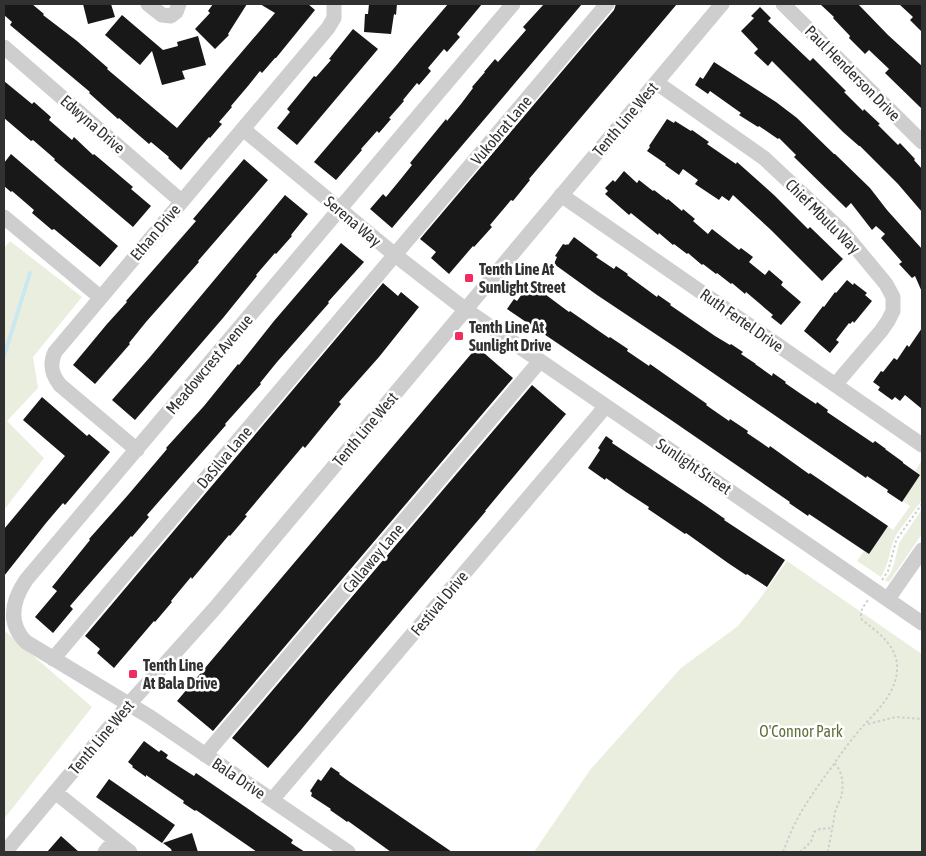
<svg xmlns="http://www.w3.org/2000/svg" width="926" height="856" font-family="'Asap Condensed',sans-serif">
<style>
.green{fill:#eaeedf}
.lines{fill:none;stroke-linecap:round;stroke-linejoin:round}
.stream{stroke:#cae8ef;stroke-width:4}
.building{fill:#181818}
.path{stroke:#cecece;stroke-width:2;stroke-dasharray:2.5 2.5;stroke-linecap:butt}
.minor{stroke:#cecece;stroke-width:15}
.poi-dot{fill:#f02c61;stroke:#fff;stroke-width:2}
.labels{text-anchor:middle;dominant-baseline:central;stroke-width:5;stroke-linejoin:round;paint-order:stroke}
.street-label{font-size:16px;fill:#313131;stroke:#fff}
.poi-label{font-size:16px;font-weight:bold;fill:#313131;stroke:#fff;text-anchor:start}
.park-label{font-size:16px;fill:#5e703b;stroke:#fff}
</style>
<rect width="100%" height="100%" fill="#fff"/>
<!-- green -->
<path class="green" d="M10 241 82 297 33 357 38 388 7 421 44 458 4 510V248Z
M922 460V500L896 535C889 549 890 563 881 577L857 561 864 551 869 554 888 526 893 530 910 506 903 501 920 475 915 471Z
M922 509V534L889 582 885 580 891 572 894 564 899 543Z
M787 561 922 654V852H534L590 770 681 668 738 626 759 600Z
M4 630 92 707 4 819Z"/>
<g class="lines">
<!-- stream -->
<path class="stream" d="M4 356 30 273"/>
</g>
<!-- building -->
<path class="building" d="M4 4H32L44 14 43 15 77 41 108 68 107 69 177 128 275 13 260 4H308L315 10 276 58H275L262 73 260 71 248 86 231 106 232 107 219 122 222 124 210 138 209 137 181 170 168 158 169 157 151 142 149 144 119 118 118 119 89 93 90 92 10 25 12 22 4 15Z
M83 4H111L115 17 88 24Z
M213 4H247L228 34 229 35 215 49 195 29 210 13 208 11Z
M369 4H397L396 15 394 14 391 34 364 32 365 14H368Z
M448 4H482L457 34 460 37 447 52 444 49 428 68 431 71 419 85 417 83 403 100 404 101 389 118 391 119 379 133 377 131 361 149 362 150 336 180 314 162 395 67 409 50Z
M544 4H582L392 228 370 209 383 194 386 197 400 180 412 165 410 163 446 119 447 121 461 104 473 88 472 87 485 72H484L495 59 498 62 526 30 523 27Z
M616 4H677L529 179 530 180 513 201 511 200 490 225 492 227 474 247 473 246 449 274 431 258 436 252 420 239 614 10Z
M820 4H858L888 35 922 66V109L885 73 889 69 869 50 865 54 849 38 850 36 833 18 834 17Z
M899 4H922V32L910 20 913 17Z
M760 7 771 18 768 21 810 61 813 58 846 91 844 92 863 111 864 109 880 124 878 125 898 145 900 143 915 159 914 160 922 169V212L898 184 860 146H859L843 132 772 61 768 66 754 53 758 49 741 31 754 18 751 16Z
M122 15 163 50 178 46 177 42 198 36 206 65 182 71 185 79 162 85 152 51 140 65 105 35Z
M353 29 378 49 297 145 277 128 290 112 287 109 314 76 316 77 331 60 329 59Z
M714 62 776 102 797 118 834 154H835L870 188 887 210 922 249V292L915 276 912 278 899 264 902 262 881 238 885 234 876 226 872 230 851 203 846 208 794 157 796 155 779 138 778 139 759 126 758 127 739 115 741 113 710 91 708 94 695 85 700 77 703 79Z
M4 81 32 104 34 102 51 117 49 120 72 140 74 137 93 155 94 154 133 187 131 189 151 206 133 227 54 160 55 159 33 140 31 141 4 118Z
M667 119 674 123 675 121 691 131 692 130 709 142 707 144 736 164 737 162 774 195 808 229 810 227 843 259 822 281 771 230 733 195 729 201 722 196 719 200 695 184 698 180 683 169 679 175 665 165 666 164 647 151 650 147 649 146Z
M11 154 118 246 100 267 54 229 52 230 32 213 34 210 12 191 11 192 4 186V163Z
M244 159 268 180 198 261 199 262 146 322 129 343 130 344 95 384 73 365 107 324 127 302 126 301 196 221 193 219Z
M624 171 637 183 639 180 653 191 654 190 667 200 668 199 682 211 683 209 695 219 693 221 708 234 712 229 739 250 741 248 753 257 749 262 765 275 769 270 783 282 781 285 801 302 781 325 771 317 773 315 746 292 745 294 732 283 731 284 717 273 716 274 703 264 702 265 688 253 687 254 674 244 673 245 659 233 658 235 631 213 629 215 605 194 608 191 605 188 613 180 615 182Z
M285 195 308 214 291 235 292 236 276 254 275 253 256 275 257 276 223 318 135 420 112 400 150 357Z
M574 237 598 255 596 257 614 269 616 266 628 274 627 275 657 297 658 295 671 304 670 305 715 336 730 345 731 344 743 352 741 354 756 364H755L772 376 773 373 786 382 785 383 801 394 816 404 817 402 828 410 827 412 873 443 875 441 886 449H885L903 462V463L920 475 902 502 887 492 888 490 867 476 866 478 783 421 767 410 681 351 597 295 554 264 557 257 555 256 563 244 566 245 567 244 568 245Z
M341 243 364 262 328 302 329 303 277 362 260 383 261 384 225 424 226 425 147 515 149 517 132 537 131 536 70 606 73 609 53 633 35 617 57 591 52 587 90 540 89 539 128 495 167 449 166 448 204 406 238 364 239 365 274 321Z
M847 280 853 285 854 283 867 293 865 295 872 301 854 323 853 321 850 324 849 323 836 340 839 342 830 353 804 331 823 306 824 307 835 292 836 293Z
M383 283 398 296 401 292 419 307 379 357 339 402 341 404 322 427 305 448 303 446 245 515 247 516 230 536 229 535 192 579 191 577 171 601 172 602 155 622 154 621 114 668 97 653 100 649 85 636Z
M530 283 569 312 570 311 609 338 610 337 628 349 627 351 649 366 650 364 687 390 707 404 706 405 729 421 730 419 748 431 747 433 769 448 770 446 809 474 810 473 888 526 869 554 809 514 808 516 789 503 790 502 671 420 507 309 514 299 517 301Z
M922 328V409L905 395 900 401 895 397 892 400 878 390 880 387 873 382 881 371 883 372 894 358 897 360 907 345 909 347Z
M477 347 513 378 213 731 177 701Z
M532 385 566 414 485 511H486L329 696 300 731 268 768 232 738Z
M42 397 87 436 89 434 110 452 65 505 63 503 46 523 4 576V529L65 456 23 420Z
M606 436 613 441 612 443 702 503 725 519 724 520 785 560 767 587 747 574 746 575 728 563 686 533 685 534 648 509 649 507 626 492 606 478 605 480 588 468 600 450 598 448Z
M144 741 159 752 161 750 168 755 166 758 194 776 196 773 286 835 293 840 291 843 305 852H257L196 810 195 811 183 803 184 801 146 775V777L132 767 133 766 128 762Z
M331 767 340 773 339 774 347 780 452 852H391L348 821 347 822 343 819 330 810 331 809 311 796 312 793 310 791 318 779 321 781Z
M109 779 175 825 162 843 96 797Z
M192 833 198 852H172L171 849 163 843Z
M61 836 79 852H47Z"/>
<g class="lines">
<!-- path -->
<path class="path" d="M882 580 888 571 896 541 899 536 922 504
M868 724 896 717 922 719
M783 852C788 839 793 826 800 814 810 797 822 780 834 764 841 753 849 743 857 733 872 715 895 697 897 671 899 647 879 633 862 620 859 612 863 607 868 600
M800 852 811 842 814 832 820 829 832 828
M828 852C830 839 833 826 835 812 837 807 839 802 841 797 844 786 843 771 834 763"/>
<!-- minor -->
<path class="minor" d="M148 4 162 15 171 16 176 12 179 4
M783 4 922 142
M4 47 181 201
M657 83 764 158 843 232 886 284 893 297V311L888 321 881 331 835 385
M243 129 395 255 466 310 922 623
M561 195 922 445
M4 217 100 297
M137 450 60 385C52 375 49 365 55 352L328 28 334 18V4
M888 599 922 550
M53 659 607 4
M205 755 540 361
M55 792 130 852
M272 800 606 406
M5 852 129 704 216 607 722 4
M105 852 115 840
M348 852 150 717 26 642C7 623 12 601 26 580L513 4"/>
</g>
<!-- markers -->
<g class="poi-dot">
<rect x="464" y="273" width="10" height="10" rx="2.5"/>
<rect x="454" y="331" width="10" height="10" rx="2.5"/>
<rect x="128" y="669" width="10" height="10" rx="2.5"/>
</g>
<g class="labels">
<!-- street labels -->
<g class="street-label">
<text transform="translate(853 73) rotate(45)">Paul Henderson Drive</text>
<text transform="translate(625 119) rotate(-50)">Tenth Line West</text>
<text transform="translate(93 124) rotate(41)">Edwyna Drive</text>
<text transform="translate(501 130) rotate(-50)">Vukobrat Lane</text>
<text transform="translate(823 216) rotate(45)">Chief Mbulu Way</text>
<text transform="translate(353 221) rotate(40)">Serena Way</text>
<text transform="translate(155 232) rotate(-50)">Ethan Drive</text>
<text transform="translate(742 320) rotate(35)">Ruth Fertel Drive</text>
<text transform="translate(209 364) rotate(-50)">Meadowcrest Avenue</text>
<text transform="translate(365 429) rotate(-50)">Tenth Line West</text>
<text transform="translate(224 457) rotate(-50)">DaSilva Lane</text>
<text transform="translate(694 466) rotate(34)">Sunlight Street</text>
<text transform="translate(373 558) rotate(-50)">Callaway Lane</text>
<text transform="translate(439 603) rotate(-50)">Festival Drive</text>
<text transform="translate(101 737) rotate(-50)">Tenth Line West</text>
<text transform="translate(239 778) rotate(34)">Bala Drive</text>
</g>
<!-- poi labels -->
<g class="poi-label">
<text x="479" y="269">Tenth Line At<tspan x="479" dy="18">Sunlight Street</tspan></text>
<text x="469" y="327">Tenth Line At<tspan x="469" dy="18">Sunlight Drive</tspan></text>
<text x="143" y="665">Tenth Line<tspan x="143" dy="18">At Bala Drive</tspan></text>
</g>
<!-- park labels -->
<g class="park-label">
<text x="801" y="731">O'Connor Park</text>
</g>
</g>
<!-- border -->
<rect width="926" height="856" fill="none" stroke="#313131" stroke-width="10"/>
</svg>
